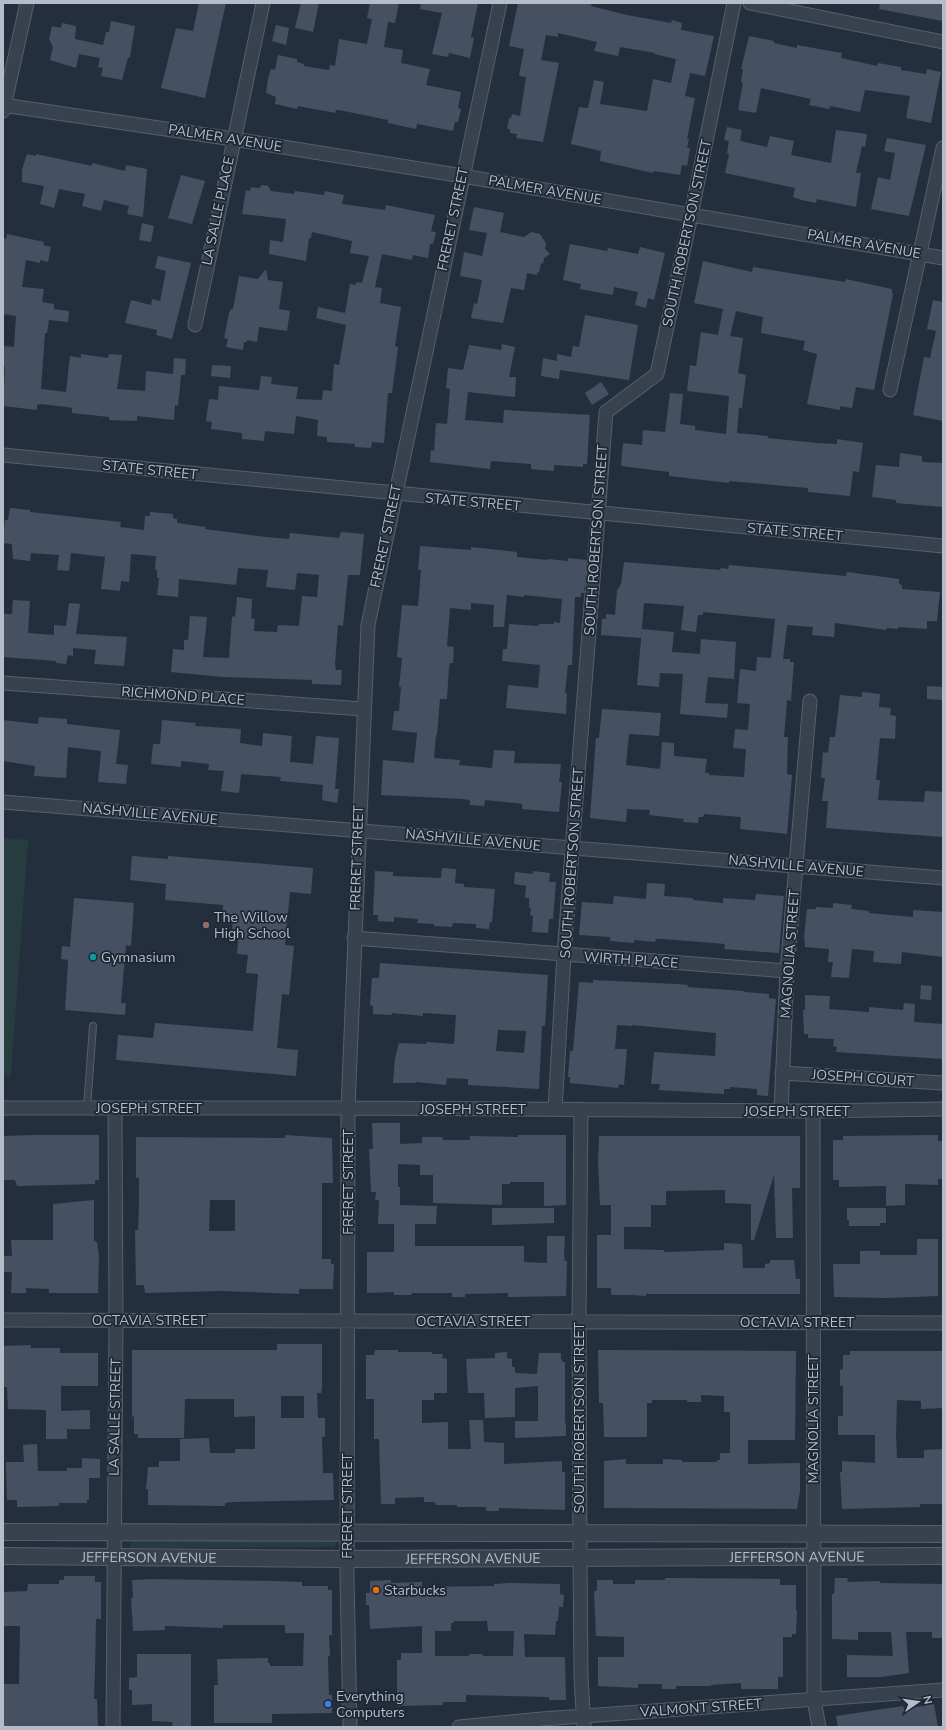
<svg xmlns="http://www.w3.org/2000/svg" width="946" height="1730" font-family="'Nunito Sans',sans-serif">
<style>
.green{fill:#263c3f}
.building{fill:#455162;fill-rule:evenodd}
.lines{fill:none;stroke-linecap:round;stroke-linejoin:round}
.service-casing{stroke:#565f6c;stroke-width:8}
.minor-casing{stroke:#565f6c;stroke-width:15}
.tertiary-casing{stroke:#565f6c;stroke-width:18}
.service{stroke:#38414e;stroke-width:6}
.minor{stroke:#38414e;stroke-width:13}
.tertiary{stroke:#38414e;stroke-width:16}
.education-dot{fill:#8d6e63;stroke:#1d2633;stroke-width:1.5}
.culture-dot{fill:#0f9aa8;stroke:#1d2633;stroke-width:1.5}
.food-dot{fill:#e8710a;stroke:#1d2633;stroke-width:1.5}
.shop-dot{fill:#3f7fe0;stroke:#1d2633;stroke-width:1.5}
.labels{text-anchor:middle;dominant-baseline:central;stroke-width:3.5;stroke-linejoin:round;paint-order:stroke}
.street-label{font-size:14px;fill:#b4bcc9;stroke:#1d2633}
.poi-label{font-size:14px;fill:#b4bcc9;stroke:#1d2633;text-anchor:start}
</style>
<rect width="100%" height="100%" fill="#242f3e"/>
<!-- green -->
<path class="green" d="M3 838 28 840 11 1076H3Z
M130 1538H335V1547L131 1548Z"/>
<!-- building -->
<path class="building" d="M199 3H226L205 98 161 88 176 28 193 31Z
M301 3H319L313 32 295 28Z
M370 3H399L395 23 388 22 384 47 403 50 401 63 430 69 426 85 461 92 458 108 461 109 458 122H455L453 131 417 124 416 129 388 123V120L339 110H336L335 113 298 106 297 109 275 104 276 97 266 93 268 78 271 69 275 70 278 55 297 59V62L304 64V66L329 70 330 65 335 66 339 39 367 44 372 19 367 18Z
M421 3H478L471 37 474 38 470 58 449 53 448 57 432 54 442 13 420 9Z
M518 3H592L591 6 627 15 671 23 672 20 682 23 681 30 714 36 705 76 690 73 685 96 695 98 687 139H689L687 148H690L687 166 682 165 680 175 654 171 653 173 600 161 601 151 571 144 579 107 588 108 594 80 604 82 600 104 647 111 653 79 671 83 676 59 654 54 655 53 620 47 618 56 594 51 597 42 558 33V37L546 35 541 60 559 63 543 142 516 138 517 134 510 133V129H507L509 118H511L512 114 520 116 526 77 519 76 524 49 509 46Z
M880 3H943V21L879 9Z
M111 21 135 26 130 57 128 58 122 80 101 76 103 68 98 67 100 58 79 54 76 68 50 60 53 47 49 39 52 26 61 28 62 23 76 26 75 39 103 45 106 32H109Z
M276 25 289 28 286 45 272 41Z
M749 36 774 41V43L797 48V45L842 53 841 58 877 66 878 63 901 67V70L926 74 927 69 941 72 931 123 906 118 910 96 865 90 860 112 830 106 829 109 809 105 811 99 761 88 756 113 738 110 743 83 741 82 743 69H741Z
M727 127 742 130 740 141 767 147 770 136 794 141 791 155 831 163 836 130 867 134 865 147 862 146 856 173H861L856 207 817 199 816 203 802 200 793 197 795 188 725 173 729 154 727 153 729 141 724 140Z
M887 138 926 145 909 216 871 209 878 177 890 180 895 153 884 151Z
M27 154 36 156V154L92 166V163L125 171 126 165 147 169 143 217 127 214 129 206 104 200 101 211 82 206 85 194 59 189 54 208 40 204 44 186 22 182V170Z
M181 175 205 181 192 224 168 218Z
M262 185 268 186 271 191 294 194 295 191 324 195 325 191 344 195 342 204 385 210 386 205 435 215 431 231 436 232 433 244H430L428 258 413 255 412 260 382 254 375 287 382 288 380 303 401 307 395 346 398 347 392 393H388L384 443 372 442 371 448 355 447V444L327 442V437L317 436 318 420 296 416 294 434 265 431 264 441 242 439V433L211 429 212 422 206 421 209 399 218 400 219 386 259 390 261 376 272 377 271 384 298 387 296 399 322 400 323 390 332 391 334 364 339 365 346 325 316 318 318 307 345 313 350 284 356 285V282L362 283 369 256 350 253 352 241 312 232 311 238H309L306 261 269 254 270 240 283 242 286 219 242 214 246 190 250 191 251 187 259 188Z
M474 207 504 213 500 232 524 237 531 232 540 234 546 243 545 249 550 254 544 258 543 264 541 263 539 273 537 272V275L527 273 524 290 511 288 503 323 471 318 474 303 477 304 482 280 460 276 464 252 482 256 487 233 469 230Z
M142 223 154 226 151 242 139 240Z
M7 234 44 242 43 245 51 247 48 262 40 260V263L26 260 22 287 44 289 42 302 54 304V309L69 311 68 322 49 320 47 333H45L41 389 66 392 70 356 81 358V354L108 358 109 354 122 355 117 389 145 391 146 371 173 374 174 358 186 359 185 375H181L178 406 175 405 174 420 137 416V421L109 420V417L72 413V408L67 407 40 404 37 405V410L3 406 5 367H3V346L14 347 16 316 3 314V238L6 239Z
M570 244 607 251 608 248 638 254 640 247 665 253 654 300 648 298 646 308 635 305 638 292 614 287 613 295 580 289 581 284 563 280Z
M158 256 191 263 172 339 156 335 157 330 125 323 131 300 151 305 152 299 160 301 166 271 155 268Z
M703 261 752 272 753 267 845 282 846 279 892 289V293L893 294 874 390 856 387 852 408 840 406V410L807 404 817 354 803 350 805 341 761 333 763 317 736 311 730 336 743 338 738 373 746 375 742 408H739L737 433 768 436V438L817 443 837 444V439L863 443 859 472 853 471 850 496 808 492V488L729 481V483L669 476V472L621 466 623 443 642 445 643 430 665 432 670 393 683 394 680 424 695 426V430L726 434 729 396 687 391 690 365 696 366 701 332 718 335 723 309 694 303Z
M266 269 268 280 283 282 279 309 290 311 287 331 259 327 257 342 247 340V342H244L243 350 226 347 228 339 224 338 229 313 231 309H233L239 276 258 279Z
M933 300 943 302V421L913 415 924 357 930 358 936 331 927 329Z
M585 315 638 325 629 380 560 370 559 379 541 376 543 358 557 361V354L571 357 573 346 579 347Z
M502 344 515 347 509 377H516L515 397 468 392 465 420 503 423 504 410 590 415 587 464H583V467L554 465V471L531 469V464L491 461 490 469 430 462 431 450 434 451 436 423 447 424 450 389 446 388 448 368 463 370 469 345 501 350Z
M212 365 231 366 230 378 211 376Z
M601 382 609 394 592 405 585 393Z
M900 453 922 456V462L943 463V507L896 503V500L872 497 876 465 899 467Z
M10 508 30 510V512L121 522 120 527 144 530 145 516H150V512L173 514V518L177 519V523L206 527 205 529 266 537 289 539 290 533 339 538 341 532 364 534 360 575H348L343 626 338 625 335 664 336 670H342L341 685 312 684V680L223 677 171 672 173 649 184 650V640H188L190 616 207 617 203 657 229 658 232 616 235 617 237 597 252 599 251 618 255 619 254 631 277 632 278 625 299 626 302 596 317 597 319 575 297 573 295 590 266 587 268 570 238 568 236 585 179 579 178 597 157 595 159 578H157V570H155L156 556 131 554 129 582 121 581 120 591 101 589 105 557 71 553 69 571 57 570 59 555 31 553 30 561 13 559 12 544 3 543 5 520H8Z
M420 546 471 550V547L490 549 517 552V557L548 560V559L568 561V558L587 560 584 593H581V597H575L572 665H568L565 693 567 694 566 714 506 708 508 685 538 688 540 665 502 661 503 649H507L509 624 538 626 539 624H554V622L560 623 562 599 524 595V597L507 595 504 627H493L494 605 471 603V610L450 608 447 646 454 647 453 663H450L449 667 447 699H440L437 735H436L434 758 460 760 459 765 492 768 494 750 515 751 514 763 561 764 559 782H562L559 812 522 809V804L516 803 485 800 484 806 470 805V800L462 799 381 795 383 760 414 763 417 733 392 730 394 711H399L401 687H399L402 658 397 657 402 605 418 606 421 570H418Z
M624 562 720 570 721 568 728 569 729 565 846 576 847 572 899 579V584L902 585V589L940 592 937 621H927V629L898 627V629L887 628 886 630 835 623 834 637 812 635 813 627 787 625 783 659H790V662H794L791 701 787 700 784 737H788L787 774 792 775 787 834 740 829 741 817 704 814 703 817H699L698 823 683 822 684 819 649 815 650 810 627 809 626 822 590 818 596 738H599L602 709 661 713 659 736 629 734 626 765 660 769 662 742 674 743V756L707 759 705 773H709V775L744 777 746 749 733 748 735 729 748 730 750 704 737 703 740 669 756 671 757 657 771 658 775 619 703 612V615H698L696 632 681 630 684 606 644 603 641 638 601 635 602 619H606V614L615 615 617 590 621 584Z
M13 600 30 601 28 633 54 635V625L66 626 69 603 80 604 76 634 127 637 124 666 94 664 96 650 73 648V656L68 655 66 664 56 663V661L3 657V614H12Z
M642 629 674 632 672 652 700 654 701 639 736 642 734 679 708 677 705 703 728 704 727 718 680 714 683 674 660 673 659 687 637 685Z
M927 686 943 687V700L927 699Z
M862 692 880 694 879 707 891 708 890 715 896 716 895 739 880 738 876 780H880L878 800 924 802 925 791 943 792V837L826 828 828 801H822L825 778H821L823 752 828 753 830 737H835L840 695 862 697Z
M39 717 67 719V724L120 730 116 764 128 765 126 784 98 782 101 751 68 747 66 778 34 776 35 766 3 761V720L38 724Z
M162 720 196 723 195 726 241 729 240 743 262 746 263 733 292 736 290 762 313 764 316 736 339 738 335 789H339L337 803 322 800 323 785 280 781 281 777 241 774 239 793 221 791 224 771 208 770 209 764 181 761V767L151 764 153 744H160Z
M132 856 168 859V856L313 868 311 894 290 892 285 945 294 946 289 995 282 994 277 1048 298 1050 296 1076 116 1060 118 1035 153 1038 155 1023 253 1031 258 974 246 973 248 955 237 954 239 931 232 930 233 920 222 919 223 905 165 900 166 884 130 880Z
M442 868 456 869 455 883 464 884V887L495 889 492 922H490L489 929 476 928V924L453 923 452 927 434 926V924L417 923 418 919 394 917V922L378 921V915H373L375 871 393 872V876L441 878Z
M533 871 550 873 549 882H556L553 919H549L548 933 532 932 533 916 530 915 531 908H529V898H525L526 886 514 884 515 872 533 874Z
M647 883 665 884 664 896 693 898V900L723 903V898L755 900 756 894 784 896 779 953 724 949 725 944 663 939H656L655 942 634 940V943L610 941V937L579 935 582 902 613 904 614 896 646 899Z
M74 898 134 903 131 946 126 945 121 1003H126L125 1015 65 1010 68 960 61 959 62 946 70 947Z
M833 903 852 905 851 909 869 911V913L913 917V910L943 912V957L902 952 901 964 873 962 874 951 852 949 849 978 831 977 833 962H828L829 949 805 947 804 937 807 909H816V907L833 908Z
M380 963 548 975 545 1026H542L539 1089 468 1085V1079L447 1078 446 1085 416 1082V1083H393L395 1058 399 1043 426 1044 427 1042 454 1044 456 1015 423 1013V1016L392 1013V1015L373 1014V1006L370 1005 372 978H379ZM498 1030 526 1031 524 1053 496 1051Z
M593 980 676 984 688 985 687 987 744 991V992L769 994V998L776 999 768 1096 757 1095V1089L730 1087V1089H724V1094L659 1090 660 1084H651L654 1052 715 1056 716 1033 632 1025V1026L617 1025 615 1049H627L624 1085 619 1084 618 1088 570 1083V1077H568L570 1051H573L579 982 593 983Z
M921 985 932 986 931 1000 920 999Z
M805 995 830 996 829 1009 869 1012V1007L903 1010 904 1003 915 1004 914 1022 943 1024V1059L836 1052 837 1047 833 1046 834 1039 808 1038V1034H804L803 1010H805Z
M372 1123H400V1144L422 1143V1137H442L443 1140H470V1136L518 1137V1135H566V1205L544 1206V1182H510V1184H502V1205L433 1203V1175H420V1165L398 1164V1187H400V1205L437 1206 436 1224H415V1246H524V1262L547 1263V1236H565L564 1256 565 1261H567L566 1296 508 1297V1293L465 1294V1297H452V1293H411L412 1295H394V1292L367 1293V1252H394V1224H378L379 1200H375L376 1192H371L369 1149H373Z
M35 1135H99V1180H95V1184L17 1186 15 1180H3V1136Z
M285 1135 332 1138 333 1183H322V1259H331V1264H334L333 1289H299V1294L220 1291 145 1293 144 1285H136L135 1230H138L139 1203V1178H136V1137L285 1138ZM210 1200H235V1231H209Z
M938 1135V1141H943V1179H938V1185L905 1184V1205L886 1206V1186L839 1187V1180H833V1140H843V1136Z
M599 1136H800V1188H792L793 1238H776L774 1175 754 1240H751V1204L725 1203V1190L666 1191V1205H651V1227H624V1249L664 1250V1252L724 1250V1243L742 1244 743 1268H765V1264L770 1263V1260H794L796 1279H800V1294H646V1296L631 1295H611V1288H597V1235H611V1205H600L598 1163Z
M94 1200V1241L97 1242 99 1256 98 1293H49V1289L26 1288V1293H11L12 1272H3V1256H12L11 1240H53V1204Z
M492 1208H554V1223L492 1225Z
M847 1208H886V1223H880V1226H849V1220H847Z
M917 1239H938V1296L887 1298 834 1297 833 1264H860V1251H880V1255H917Z
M277 1344H322V1388L321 1393H317L318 1418H325V1437H322L323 1473H333L334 1500 233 1502 225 1503V1506L148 1505V1489H146L148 1467H159V1461H180V1439L209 1438 210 1453H235V1449H255V1416L234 1417V1399H185L184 1438H138V1434H134V1416L132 1417V1350H277ZM281 1396H304V1418H281Z
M31 1345V1348H60V1353H98V1386H61V1411L90 1410V1429H67V1439H46V1410L8 1409 7 1387H3V1346Z
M375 1350H398V1352H432V1354H443L442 1358 447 1359V1393H434V1400H422V1423L448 1422V1449H471L469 1420H483L484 1442 504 1443V1464L562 1461V1472H565V1510L499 1508V1511H486V1507H457V1505H436L435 1502H424V1497L395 1498V1504H381L379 1439H374V1399H366V1355H374Z
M598 1350 796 1351 795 1440H748V1464L800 1463V1491L797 1509 604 1508V1461L626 1459V1464H663V1459L682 1460V1462H717V1460H720V1453H730V1412H724V1396L701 1395V1402H687V1400H652V1403H647V1437H604L603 1403H599Z
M850 1351H943V1408L921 1409V1401L897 1400 896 1435 897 1458H924V1450L943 1449V1504H920V1507L842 1509 840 1472H842V1461L875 1463V1435H838V1416H843V1386H840V1369L843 1370V1355H850Z
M507 1352V1358L512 1359V1367H515V1373L537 1374 539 1353H561V1359L563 1362H565V1423H566V1436L515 1438V1421H538V1386L515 1388V1417L485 1418 484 1393H468L466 1359 495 1358V1353Z
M37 1444 38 1471H67V1468H82V1458L100 1459V1478H89V1500H87V1503H59V1506L17 1507V1500H7L6 1462H24L23 1445Z
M64 1576H95V1582H101V1619H96L95 1671 94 1699H97L98 1727H3V1684H19L20 1626H3V1592L27 1591 28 1584H59V1580H64Z
M665 1578 780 1579V1585H796V1611H797L796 1634H792V1637H783V1677H778V1689H741V1683L711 1685V1686H676V1689H662V1684H638V1688L598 1686V1657H624V1637L596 1636 594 1591H597V1580H613V1584H635V1580H665Z
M835 1578H848L847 1582 880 1581V1583L943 1584V1638H932V1632H906L909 1673 881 1677H847V1655L893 1656 891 1632H858V1640L832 1639V1594H834Z
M153 1579 276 1581 302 1582V1586H328V1590H332V1635H329L330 1656H328L329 1695H332V1713L272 1714V1723H214V1685H218L217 1659 268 1658V1663H270V1666H303L304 1633H285V1625H223V1628L165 1626V1630L133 1631 131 1598H133L132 1580Z
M391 1580V1583L422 1582V1587L494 1586V1584L510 1583 560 1584V1594L564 1595 563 1607H559L558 1621H556L555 1635 524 1634 525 1657H565L566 1700H549V1697L466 1695V1702H443V1705L397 1706V1660H401V1653H422V1626L370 1629 369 1605H366V1593H370V1581ZM454 1621H487L488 1631H514L513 1656H482L483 1654H469V1656H435V1631H451V1623H454Z
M137 1654H191V1727H173L172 1722 152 1721V1704L132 1705V1690H129V1678L137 1677Z
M934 1704 938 1727H838L836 1716 903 1706 904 1709Z"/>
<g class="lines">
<!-- service casing -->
<g class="service-casing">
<path id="service" d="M87 1108 93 1026"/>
</g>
<!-- minor casing -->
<g class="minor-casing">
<path id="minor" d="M750 3 943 42
M3 105 233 139 463 176 943 258
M3 111 27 3
M195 325 263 3
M890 390 943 148
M3 455 943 546
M3 683 363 709
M3 802 943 878
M354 938 787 971
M782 1073 943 1083
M3 1108H348L813 1111 943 1109
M555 1109 564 955 606 412 657 374 691 215 734 3
M581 1109 579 1322 580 1557 581 1678 584 1727
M781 1111 787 971 810 701
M813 1111 814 1700 819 1727
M3 1320 943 1323
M113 1727 116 1320 115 1108
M350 1727 347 1576 348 1108 368 625 500 3
M459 1727 542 1719 943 1690"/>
</g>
<!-- tertiary casing -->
<g class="tertiary-casing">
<g id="tertiary">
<path d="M3 1532 943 1534"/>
<path id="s1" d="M3 1556 347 1559 943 1556"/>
</g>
</g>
<!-- service -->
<use href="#service" class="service"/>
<!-- minor -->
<use href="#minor" class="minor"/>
<!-- tertiary -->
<use href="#tertiary" class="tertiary"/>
</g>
<!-- markers -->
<circle class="education-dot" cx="206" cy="925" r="4"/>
<circle class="culture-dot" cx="93" cy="957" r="4"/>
<circle class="food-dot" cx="376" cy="1590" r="4"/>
<circle class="shop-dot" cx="328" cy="1704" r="4"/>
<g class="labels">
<!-- street labels -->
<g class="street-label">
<text transform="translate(225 138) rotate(9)">PALMER AVENUE</text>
<text transform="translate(545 190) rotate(10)">PALMER AVENUE</text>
<text transform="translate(218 211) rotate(-78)">LA SALLE PLACE</text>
<text transform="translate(453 219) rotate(-78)">FRERET STREET</text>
<text transform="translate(687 233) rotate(-78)">SOUTH ROBERTSON STREET</text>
<text transform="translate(864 244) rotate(10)">PALMER AVENUE</text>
<text transform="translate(150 470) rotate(6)">STATE STREET</text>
<text transform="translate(473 502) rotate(5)">STATE STREET</text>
<text transform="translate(795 532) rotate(5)">STATE STREET</text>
<text transform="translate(386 536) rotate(-78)">FRERET STREET</text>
<text transform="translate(596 540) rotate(-86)">SOUTH ROBERTSON STREET</text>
<text transform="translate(183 696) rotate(4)">RICHMOND PLACE</text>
<text transform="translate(150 814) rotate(5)">NASHVILLE AVENUE</text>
<text transform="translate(473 840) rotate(5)">NASHVILLE AVENUE</text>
<text transform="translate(357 858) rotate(-88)">FRERET STREET</text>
<text transform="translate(572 863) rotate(-86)">SOUTH ROBERTSON STREET</text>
<text transform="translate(796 866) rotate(5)">NASHVILLE AVENUE</text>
<text transform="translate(790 954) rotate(-86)">MAGNOLIA STREET</text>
<text transform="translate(631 960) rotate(4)">WIRTH PLACE</text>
<text transform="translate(863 1078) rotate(4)">JOSEPH COURT</text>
<text x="149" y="1108">JOSEPH STREET</text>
<text x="473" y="1109">JOSEPH STREET</text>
<text x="797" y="1111">JOSEPH STREET</text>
<text transform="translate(348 1182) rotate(-90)">FRERET STREET</text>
<text x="149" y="1320">OCTAVIA STREET</text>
<text x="473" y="1321">OCTAVIA STREET</text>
<text x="797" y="1322">OCTAVIA STREET</text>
<text transform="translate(115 1417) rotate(-89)">LA SALLE STREET</text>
<text transform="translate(579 1418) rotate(-90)">SOUTH ROBERTSON STREET</text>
<text transform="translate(813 1419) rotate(-90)">MAGNOLIA STREET</text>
<text transform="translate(347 1506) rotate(-90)">FRERET STREET</text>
<text stroke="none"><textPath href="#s1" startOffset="794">JEFFERSON AVENUE</textPath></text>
<text stroke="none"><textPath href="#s1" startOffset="146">JEFFERSON AVENUE</textPath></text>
<text stroke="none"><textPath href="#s1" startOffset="470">JEFFERSON AVENUE</textPath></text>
<text transform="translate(701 1708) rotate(-4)">VALMONT STREET</text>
</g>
<!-- poi labels -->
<g class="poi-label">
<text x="214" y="917">The Willow<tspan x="214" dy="16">High School</tspan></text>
<text x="101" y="957">Gymnasium</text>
<text x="384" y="1590">Starbucks</text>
<text x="336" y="1696">Everything<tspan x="336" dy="16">Computers</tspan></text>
</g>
</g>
<!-- border -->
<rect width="946" height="1730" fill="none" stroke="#b4bcc9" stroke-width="8"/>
<!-- north arrow -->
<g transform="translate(918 1702) rotate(77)" stroke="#1d2633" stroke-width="3" paint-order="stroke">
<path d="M0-3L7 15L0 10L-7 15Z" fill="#b4bcc9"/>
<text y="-6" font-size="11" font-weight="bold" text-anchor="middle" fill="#b4bcc9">N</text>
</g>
</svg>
